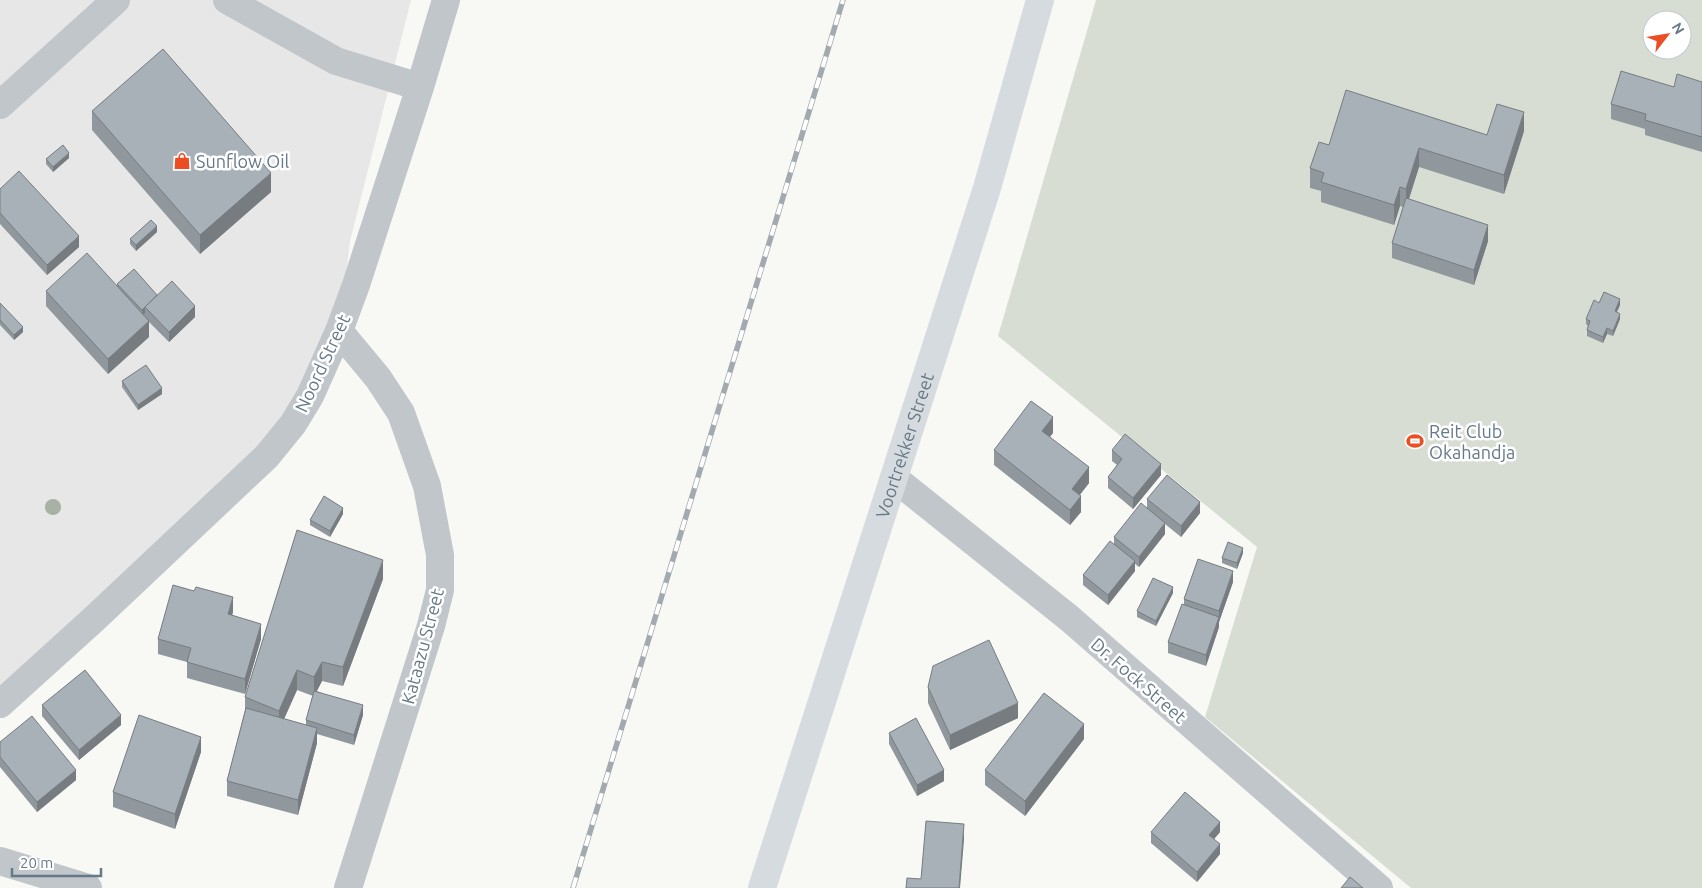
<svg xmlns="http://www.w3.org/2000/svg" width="1702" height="888" font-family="Ubuntu,sans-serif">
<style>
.built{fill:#e6e7e6}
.green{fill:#d8ddd4;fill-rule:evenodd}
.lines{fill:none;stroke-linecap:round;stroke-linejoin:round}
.minor{stroke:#c1c6ca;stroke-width:28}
.major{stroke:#d6dbdf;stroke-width:28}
.rail-casing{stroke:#a2aab0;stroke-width:5.5}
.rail{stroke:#fff;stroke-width:4;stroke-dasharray:11;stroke-linecap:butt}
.tree{fill:#a8b2a4}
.wall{fill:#90989d;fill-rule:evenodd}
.shaded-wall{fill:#767c80}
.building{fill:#a8b1b7;stroke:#767c80}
.labels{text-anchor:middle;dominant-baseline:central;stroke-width:5;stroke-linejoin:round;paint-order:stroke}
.poi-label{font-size:18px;fill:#667988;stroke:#fff;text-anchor:start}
.street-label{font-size:18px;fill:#667988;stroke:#fff}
</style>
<rect width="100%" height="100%" fill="#f8f8f5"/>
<!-- built -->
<path class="built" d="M0 0H411L350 241 339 331 310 396 0 700Z"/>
<!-- green -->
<path class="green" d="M1096 0H1702V888H1411L1205 717 1257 547 998 336ZM1652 20H1682V50H1652Z"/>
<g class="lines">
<!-- minor -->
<path class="minor" d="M227 0 336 61 420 87
M0 105 116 0
M339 331 378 378 401 413 427 486 440 555V590L431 626 348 888
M894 478 1069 618 1379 888
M0 704 94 619 267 456 293 424 310 396 339 331 356 285 420 87 446 0
M0 861 88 888"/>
<!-- major -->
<path class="major" id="s1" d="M762 888 987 188 1040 0"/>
<!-- rail casing -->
<g class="rail-casing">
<path id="rail" d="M573 888 843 0"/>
</g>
<!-- rail -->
<use href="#rail" class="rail"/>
</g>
<!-- trees -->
<circle class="tree" cx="53" cy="507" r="8"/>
<!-- wall -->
<path class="wall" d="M1702 82V152L1645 135V129L1611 119V104L1674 87Z
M92 111 271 192 200 254 92 130Z
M1524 131 1504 194 1419 167 1409 199 1488 241 1474 285 1392 258V243L1403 207 1400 206 1394 225 1321 202V191L1310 188V168L1329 145 1487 135Z
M69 158 53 172 46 164V159Z
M0 189 79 247 47 275 0 224Z
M157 232 136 251 130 244V239Z
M117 284 157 295 195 317 169 342 149 322V337L108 374 46 306V291L117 287Z
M0 303 23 332 14 340 0 325Z
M1599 303 1620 305 1617 312 1620 319 1613 336 1607 334 1603 343 1587 336V330L1588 326 1586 324V319Z
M122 381 162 394 138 410 122 387Z
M1053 433 1050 437 1089 483 1080 495 1081 512 1070 525 994 465V450Z
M1112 450 1161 475 1133 509 1108 488V477L1117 465 1112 461Z
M1147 499 1200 513 1181 537 1165 524V534L1139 567 1135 564V571L1108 605 1083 585V575L1114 544V537L1147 508Z
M343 514 330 537 310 525V520Z
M1243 553 1237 569 1222 563V558Z
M383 579 343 686 322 681 317 691 363 715 354 745 317 734V743L298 815 227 796V781L245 710V697ZM297 690 313 696 306 720V725L284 719Z
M1233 582 1219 622V627L1206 666 1168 653V642L1184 604V599Z
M1173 593 1156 626 1137 617V611Z
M233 612 232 615 261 639 245 694 187 678V662L158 654V639Z
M928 687 1018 718 950 750 928 703Z
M42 705 121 725 79 760 42 716Z
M889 733 944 781 917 796 889 744Z
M1084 739 1025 816 985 785V770Z
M0 742 76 780 37 812 0 767Z
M201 752 175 829 113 807V792Z
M1151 832H1220L1214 839 1220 854 1197 882 1151 843Z"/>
<!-- shaded-wall -->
<path class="shaded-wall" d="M1524 112V131L1504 194V175Z
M1419 148V167L1406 208V189Z
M69 153V158L53 172V167Z
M271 173V192L200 254V235Z
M1400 187V206L1394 225V205Z
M1488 225V241L1474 285V270Z
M157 226V232L136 251V245Z
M79 236V247L47 275V265Z
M1620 299V305L1615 316V311Z
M195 306V317L169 342V332Z
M145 308V313L142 316V310Z
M1620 314V319L1613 336V331Z
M149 321V337L108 374V359Z
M23 327V332L14 340V335Z
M1607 328V334L1603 343V337Z
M162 388V394L138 410V405Z
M1053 417V433L1042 446V431Z
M1161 464V475L1133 509V498Z
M1089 467V483L1072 504V489Z
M1081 496V512L1070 525V510Z
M1200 502V513L1181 537V526Z
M343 508V514L330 537V531Z
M1165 523V534L1139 567V557Z
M1243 548V553L1237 569V563Z
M383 560V579L343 686V667Z
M1135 561V571L1108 605V595Z
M1233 571V582L1219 622V611Z
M1173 587V593L1156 626V621Z
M233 597V612L228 629V614Z
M1219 617V627L1206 666V655Z
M261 624V639L245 694V679Z
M322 662V681L314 696V677Z
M297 670V690L279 730V711Z
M1018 703V718L950 750V735Z
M363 705V715L354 745V735Z
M121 715V725L79 760V750Z
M1084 724V739L1025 816V801Z
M317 728V743L298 815V800Z
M201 737V752L175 829V814Z
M76 770V780L37 812V802Z
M944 770V781L917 796V785Z
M1220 822V832L1209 845V835Z
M964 824V840L960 888H959Z
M1220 844V854L1197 882V872Z"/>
<!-- building -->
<path class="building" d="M163 49 271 173 200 235 92 111Z
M1621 71 1674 87 1677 74 1702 82V137L1645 120 1646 114 1611 104Z
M1346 90 1487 135 1497 104 1524 112 1504 175 1419 148 1406 189 1400 187 1394 205 1321 182 1324 173 1310 168 1319 142 1329 145Z
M63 145 69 153 53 167 46 159Z
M19 171 79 236 47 265 0 213V189Z
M1406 198 1488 225 1474 270 1392 243Z
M151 220 157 226 136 245 130 239Z
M87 253 149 321 108 359 46 291Z
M134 269 157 295 142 310 117 284Z
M172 281 195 306 169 332 145 307Z
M1604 292 1620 299 1615 311 1620 314 1613 331 1607 328 1603 337 1587 330 1590 321 1586 319 1594 300 1599 303Z
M0 303 23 327 14 335 0 320Z
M146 365 162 388 138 405 122 381Z
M1031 401 1053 417 1042 431 1089 467 1072 489 1081 496 1070 510 994 450Z
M1125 434 1161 464 1133 498 1108 477 1122 459 1112 450Z
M1167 475 1200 502 1181 526 1147 499Z
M324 496 343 508 330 531 310 520Z
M1141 503 1165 523 1139 557 1114 537Z
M297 530 383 560 343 667 322 662 314 677 297 670 279 711 245 697Z
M1110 541 1135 561 1108 595 1083 575Z
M1228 542 1243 548 1237 563 1222 558Z
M1198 559 1233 571 1219 611 1184 599Z
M1153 578 1173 587 1156 621 1137 611Z
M173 585 194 591 196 587 233 597 228 614 261 624 245 679 187 662 191 648 158 639Z
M1182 604 1219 617 1206 655 1168 642Z
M989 640 1018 703 950 735 928 687 933 666Z
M85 670 121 715 79 750 42 705Z
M314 691 363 705 354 735 306 720Z
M1044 693 1084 724 1025 801 985 770Z
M246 708 317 728 298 800 227 781Z
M139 715 201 737 175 814 113 792Z
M32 716 76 770 37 802 0 757V742Z
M916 718 944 770 917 785 889 733Z
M1185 792 1220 822 1209 835 1220 844 1197 872 1151 832Z
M926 821 964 824 959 888H906L907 878 921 879Z
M1350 877 1363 888H1341Z"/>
<!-- icons -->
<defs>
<g id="shop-bare" transform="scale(1.35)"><path d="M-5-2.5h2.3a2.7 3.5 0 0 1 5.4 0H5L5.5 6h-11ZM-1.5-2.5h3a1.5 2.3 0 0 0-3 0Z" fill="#eb4e22" stroke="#fff" stroke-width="2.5" paint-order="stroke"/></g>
<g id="stadium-bare" transform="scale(1.35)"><path d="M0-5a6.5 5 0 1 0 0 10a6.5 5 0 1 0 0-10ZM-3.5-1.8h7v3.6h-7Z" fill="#eb4e22" stroke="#fff" stroke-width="2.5" paint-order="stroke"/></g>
</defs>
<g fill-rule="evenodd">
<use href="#shop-bare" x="182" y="161"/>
<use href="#stadium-bare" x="1415" y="441"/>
</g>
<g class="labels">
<!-- poi labels -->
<g class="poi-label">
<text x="196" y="161">Sunflow Oil</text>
<text x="1429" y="431">Reit Club<tspan x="1429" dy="21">Okahandja</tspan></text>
</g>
<!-- street labels -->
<g class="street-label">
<text transform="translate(322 363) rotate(-65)">Noord Street</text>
<text stroke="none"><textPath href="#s1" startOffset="465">Voortrekker Street</textPath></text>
<text transform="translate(422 646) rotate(-75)">Kataazu Street</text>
<text transform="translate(1139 680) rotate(41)">Dr. Fock Street</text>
</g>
</g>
<!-- north arrow -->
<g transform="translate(1667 35) rotate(59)"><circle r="24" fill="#ffffff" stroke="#c2c9cf"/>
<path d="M0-4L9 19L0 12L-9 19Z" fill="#eb4e22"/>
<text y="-8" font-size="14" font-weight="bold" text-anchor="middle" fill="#667988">N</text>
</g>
<!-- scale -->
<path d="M12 868v8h89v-8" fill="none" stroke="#667988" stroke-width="2.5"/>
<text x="20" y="868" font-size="15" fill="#667988" stroke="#ffffff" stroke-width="4" paint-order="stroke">20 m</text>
</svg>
